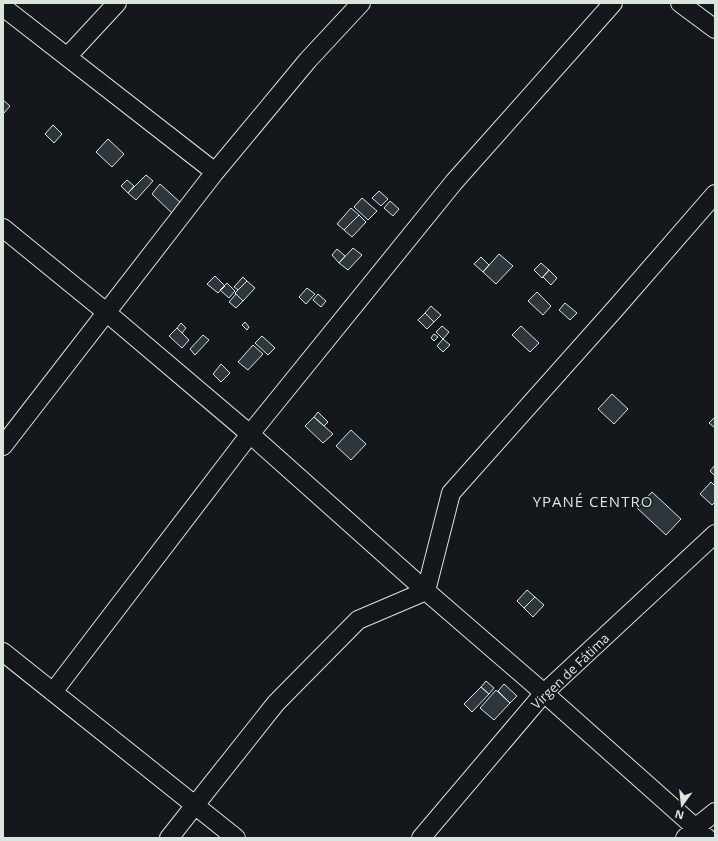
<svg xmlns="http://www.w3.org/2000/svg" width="718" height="841" font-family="'Open Sans',sans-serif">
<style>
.building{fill:#2c363c;stroke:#d8e6dc}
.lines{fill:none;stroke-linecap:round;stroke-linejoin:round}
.minor-casing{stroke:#d8e6dc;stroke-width:20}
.minor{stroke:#14181c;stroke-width:18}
.labels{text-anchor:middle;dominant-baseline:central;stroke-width:3;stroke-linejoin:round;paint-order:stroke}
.street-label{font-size:13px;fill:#d8e6dc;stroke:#14181c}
.quarter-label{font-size:15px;letter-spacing:1px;fill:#d8e6dc;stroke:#14181c}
</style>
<rect width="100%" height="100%" fill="#14181c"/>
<!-- building -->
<path class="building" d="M3 100 10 106 4 113 3 112Z
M53 125 62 134 54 143 45 134Z
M108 139 124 154 112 167 96 152Z
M146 175 153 181 136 200 128 193Z
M127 180 134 186 128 193 121 186Z
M160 184 182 204 173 214 152 194Z
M379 191 388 199 381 206 372 198Z
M362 198 377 211 368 220 354 207Z
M390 201 399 209 393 216 384 208Z
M351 208 359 215 344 230 337 224Z
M359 215 366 222 352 237 344 230Z
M353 248 362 255 348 270 339 263Z
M337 249 345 256 339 263 332 255Z
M499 254 513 266 496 284 483 272Z
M481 257 489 265 483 272 474 264Z
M541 263 549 270 542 278 534 270Z
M549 270 557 278 551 285 543 277Z
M215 276 225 286 218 293 207 284Z
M243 277 247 281 238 290 234 287Z
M247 281 255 288 243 301 235 293Z
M227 283 235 291 229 298 220 290Z
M307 288 315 294 306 304 299 297Z
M537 292 551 306 543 315 528 301Z
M236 294 243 301 236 308 229 302Z
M318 294 326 301 321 307 313 300Z
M565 303 577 313 570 320 559 310Z
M431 306 441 315 434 322 425 313Z
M425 313 434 322 427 329 418 320Z
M245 322 249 327 247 330 242 325Z
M181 323 186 328 182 333 177 328Z
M442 326 449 332 443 339 436 332Z
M521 326 539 343 530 352 512 335Z
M177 328 189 340 182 348 169 336Z
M434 334 438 337 434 341 431 338Z
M203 335 209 340 195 355 190 349Z
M262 336 275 348 268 355 255 343Z
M443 339 450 345 443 352 437 346Z
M253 345 263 354 248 370 238 362Z
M221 364 230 373 221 382 213 374Z
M612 394 628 409 614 424 598 409Z
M318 412 328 422 324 426 314 417Z
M314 417 333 434 323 443 305 426Z
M714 418H715V428L709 423Z
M351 430 366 444 351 460 336 446Z
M715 465V476L710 471Z
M711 482 715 486V502L712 505 700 494Z
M652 492 681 519 666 535 637 508Z
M527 590 535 597 524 608 517 601Z
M535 597 544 605 533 617 524 608Z
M486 681 494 688 489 694 481 687Z
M504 684 517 696 510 703 498 691Z
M481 687 489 694 472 712 464 704Z
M496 690 510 703 494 720 480 708Z"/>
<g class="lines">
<!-- minor casing -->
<g class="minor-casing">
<path id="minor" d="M680 3 715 29
M3 7 215 172
M67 57 117 3
M3 228 106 312 250 434 426 591 544 693 707 838
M3 446 215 172 308 60 361 3
M3 652 236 838
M53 692 250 434 454 182 613 3
M169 838 276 703 358 620 426 591 451 493 615 309 715 194
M421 838 544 693 715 534
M685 838 695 828 715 812"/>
</g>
<!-- minor -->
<use href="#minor" class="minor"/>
</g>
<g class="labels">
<!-- street labels -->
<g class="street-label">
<text transform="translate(570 671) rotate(-44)">Virgen de Fátima</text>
</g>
<!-- quarter labels -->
<g class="quarter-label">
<text x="593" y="501">YPANÉ CENTRO</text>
</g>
</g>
<!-- border -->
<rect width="718" height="841" fill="none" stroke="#d8e6dc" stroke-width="8"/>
<!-- north arrow -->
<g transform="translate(682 805) rotate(195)" stroke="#14181c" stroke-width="3" paint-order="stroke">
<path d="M0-3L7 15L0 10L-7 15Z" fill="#d8e6dc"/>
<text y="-6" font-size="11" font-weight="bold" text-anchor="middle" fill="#d8e6dc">N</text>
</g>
</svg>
